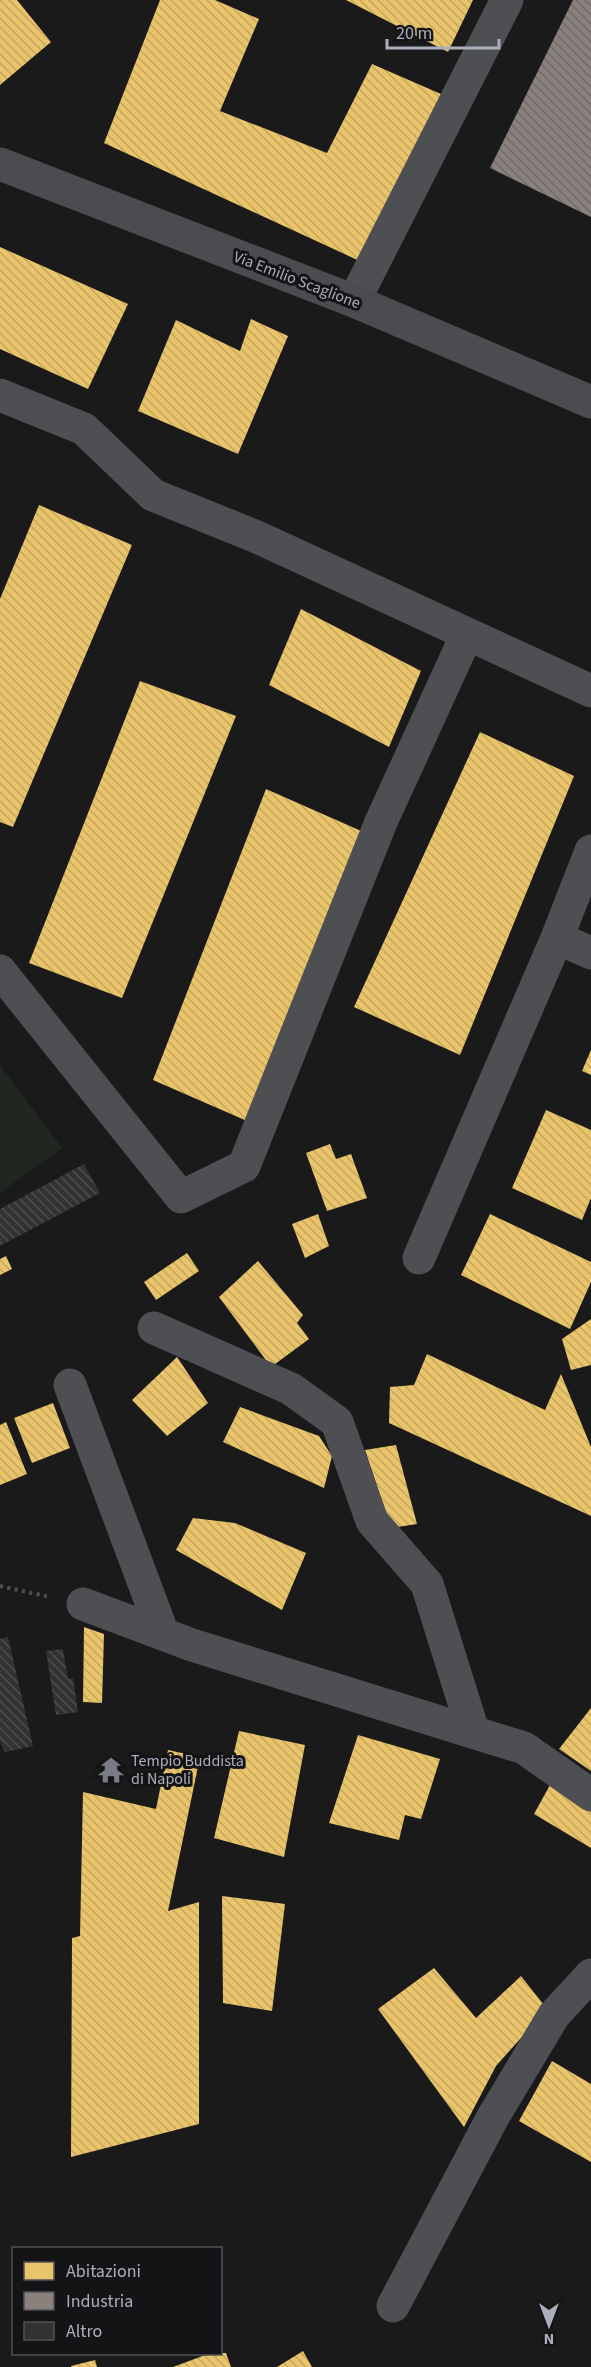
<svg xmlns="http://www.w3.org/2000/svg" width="591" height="2367" font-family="'Source Sans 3',sans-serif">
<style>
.green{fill:#202721}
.homes{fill:url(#homes-back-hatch)}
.industry{fill:url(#industry-back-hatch)}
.building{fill:url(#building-back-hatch)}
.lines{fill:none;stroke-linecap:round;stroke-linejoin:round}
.path{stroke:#505155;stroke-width:4;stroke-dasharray:3 4.5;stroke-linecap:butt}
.minor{stroke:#4e4f53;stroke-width:33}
.major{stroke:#4b4c4f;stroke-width:33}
.labels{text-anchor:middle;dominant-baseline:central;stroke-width:6;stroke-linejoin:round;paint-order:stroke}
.street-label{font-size:16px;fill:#abafbb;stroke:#141416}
.poi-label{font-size:16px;fill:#abafbb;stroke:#141416;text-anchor:start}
</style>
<defs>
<pattern id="homes-back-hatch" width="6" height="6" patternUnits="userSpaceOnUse" patternTransform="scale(1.5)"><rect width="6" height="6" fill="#e9c46a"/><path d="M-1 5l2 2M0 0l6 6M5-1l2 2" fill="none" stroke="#c5a760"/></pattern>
<pattern id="industry-back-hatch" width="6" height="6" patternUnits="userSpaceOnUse" patternTransform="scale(1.5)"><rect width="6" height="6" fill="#8a817c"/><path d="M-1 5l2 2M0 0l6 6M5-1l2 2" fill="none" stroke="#706a68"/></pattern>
<pattern id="building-back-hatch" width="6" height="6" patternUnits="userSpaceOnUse" patternTransform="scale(1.5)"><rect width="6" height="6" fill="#323232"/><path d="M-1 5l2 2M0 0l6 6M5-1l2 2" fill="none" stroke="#4d4d4e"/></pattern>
</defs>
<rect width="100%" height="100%" fill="#1a1a1a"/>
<!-- green -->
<path class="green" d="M0 1065 62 1148 0 1193Z"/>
<!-- homes -->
<path class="homes" d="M0 0H17L51 42 0 85Z
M160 0H215L259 19 220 111 327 153 372 64 441 94 364 263 104 143Z
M346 0H473L448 52Z
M0 247 128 304 88 389 0 349Z
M251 319 288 336 238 454 138 411 176 320 240 351Z
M39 505 132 545 13 827 0 822V599Z
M301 609 421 671 389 747 269 685Z
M140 681 236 716 122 998 29 963Z
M480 732 574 776 460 1055 354 1007Z
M266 789 368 834 247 1121 153 1080Z
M591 1050V1075L582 1071Z
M546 1110 591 1130V1198L582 1220 512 1188Z
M330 1144 336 1159 351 1154 367 1198 327 1211 306 1153Z
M318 1214 329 1246 305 1258 292 1224Z
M490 1214 591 1262V1282L570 1329 461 1275Z
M187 1253 199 1271 156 1300 144 1282Z
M6 1256 12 1269 0 1275V1259Z
M258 1261 303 1315 297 1323 309 1339 271 1367 219 1297Z
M591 1319V1365L571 1370 562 1339Z
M427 1354 545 1410 561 1374 591 1447V1516L389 1423 390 1387 414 1385Z
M177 1357 208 1403 167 1436 132 1400Z
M53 1403 70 1448 32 1463 14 1418Z
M240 1407 319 1436 332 1456 324 1488 223 1442Z
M6 1422 27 1474 0 1485V1425Z
M396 1445 417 1524 391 1528 365 1450Z
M193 1518 235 1523 306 1553 282 1610 176 1550Z
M84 1627 104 1634 102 1703 83 1702Z
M591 1708V1771L559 1749Z
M239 1731 305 1745 284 1857 214 1838Z
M358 1735 440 1759 421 1819 405 1815 399 1840 329 1823Z
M168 1750 200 1757 168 1911 199 1902V2124L71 2157 72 1938 80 1936 83 1792 156 1809Z
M550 1785 591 1812V1848L534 1814Z
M222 1896 285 1904 272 2011 223 2003Z
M434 1968 476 2018 521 1976 547 2009 496 2066 464 2127 378 2009Z
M552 2061 591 2084V2162L519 2121Z
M303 2351 312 2367H277Z
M220 2353H226L231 2367H173L208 2354Z
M95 2360 97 2367H71V2366Z"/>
<!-- industry -->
<path class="industry" d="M573 0H591V217L490 168Z"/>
<!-- building -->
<path class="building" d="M84 1164 100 1193 0 1246V1209Z
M8 1637 33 1746 5 1752 0 1742V1639Z
M63 1649 68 1679 73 1678 78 1712 56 1715 46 1651Z"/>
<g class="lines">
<!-- path -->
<path class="path" d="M0 1586 50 1597"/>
<!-- minor -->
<path class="minor" d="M354 301 507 0
M0 395 84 429 153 495 257 537 591 691
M557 938 591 953
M0 971 181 1197 244 1166 381 822 467 634
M419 1258 557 938 591 851
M154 1328 291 1389 337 1422 372 1521 427 1584 473 1731
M70 1385 163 1634
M83 1604 192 1645 524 1748 591 1795
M393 2306 493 2117 554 2015 591 1975"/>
<!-- major -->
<path class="major" d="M0 164 354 301 591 402"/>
</g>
<!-- icons -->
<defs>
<g id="temple-bare" transform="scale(2.07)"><path d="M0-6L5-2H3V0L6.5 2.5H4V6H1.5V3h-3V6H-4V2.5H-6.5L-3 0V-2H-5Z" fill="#787b83" stroke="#141416" stroke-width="2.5" paint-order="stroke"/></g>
</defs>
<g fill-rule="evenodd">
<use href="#temple-bare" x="111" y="1770"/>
</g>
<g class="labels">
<!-- street labels -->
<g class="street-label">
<text transform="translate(297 280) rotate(21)">Via Emilio Scaglione</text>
</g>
<!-- poi labels -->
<g class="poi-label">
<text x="131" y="1761">Tempio Buddista<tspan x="131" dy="18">di Napoli</tspan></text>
</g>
</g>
<!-- legend -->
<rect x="12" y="2247" width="210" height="108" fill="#141416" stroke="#505258" stroke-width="1.5"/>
<rect x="24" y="2262" width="30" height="18" fill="#e9c46a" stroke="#505258" stroke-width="1.5"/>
<text x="66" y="2277" font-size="18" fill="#abafbb">Abitazioni</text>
<rect x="24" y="2292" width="30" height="18" fill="#8a817c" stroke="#505258" stroke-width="1.5"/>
<text x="66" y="2307" font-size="18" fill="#abafbb">Industria</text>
<rect x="24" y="2322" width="30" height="18" fill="#323232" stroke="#505258" stroke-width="1.5"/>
<text x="66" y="2337" font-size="18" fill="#abafbb">Altro</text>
<!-- north arrow -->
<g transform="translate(549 2325) rotate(180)" stroke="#141416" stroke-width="4.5" paint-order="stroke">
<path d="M0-4.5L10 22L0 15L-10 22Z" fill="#abafbb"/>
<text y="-9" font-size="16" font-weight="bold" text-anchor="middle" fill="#abafbb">N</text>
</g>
<!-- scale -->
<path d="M387 39v9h112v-9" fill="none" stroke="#abafbb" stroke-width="3"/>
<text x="396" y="39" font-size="18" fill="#abafbb" stroke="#141416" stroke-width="4.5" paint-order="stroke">20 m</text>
</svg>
